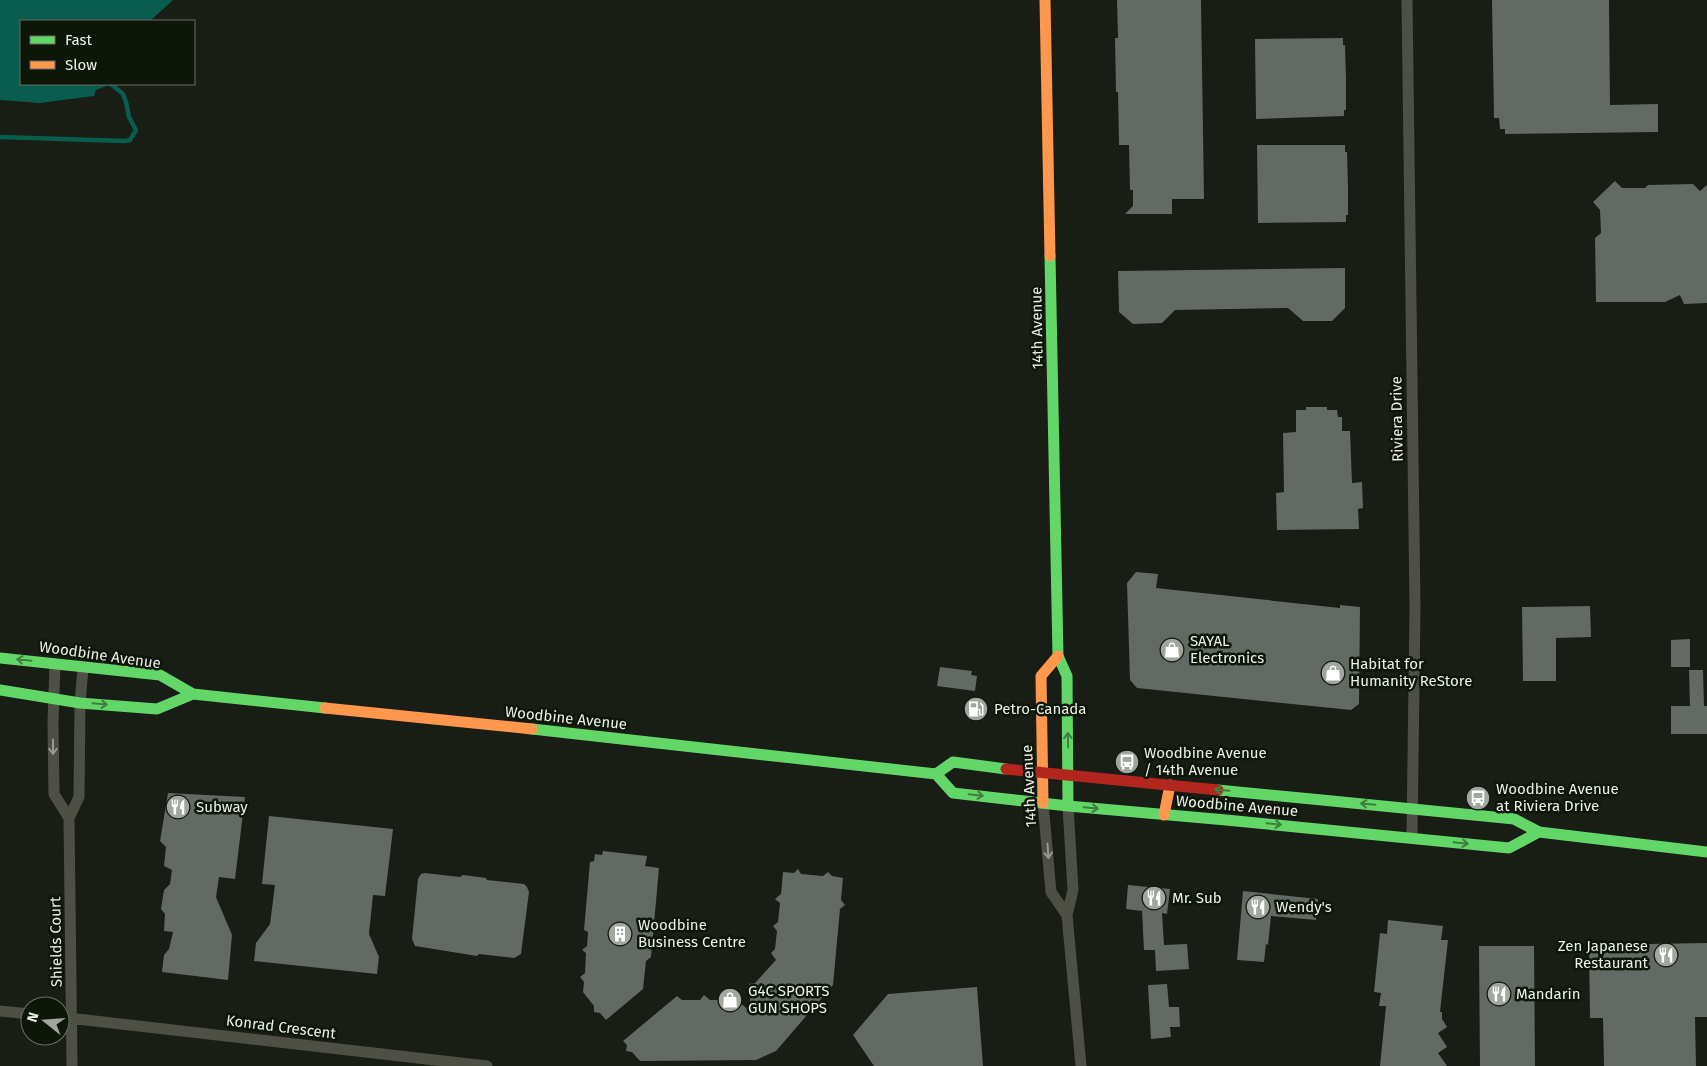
<svg xmlns="http://www.w3.org/2000/svg" width="1707" height="1066" font-family="'Fira Sans',sans-serif">
<style>
.water{fill:#095d4e}
.lines{fill:none;stroke-linecap:round;stroke-linejoin:round}
.stream{stroke:#095d4e;stroke-width:4.5}
.building{fill:#636963}
.street{stroke:#4e5046;stroke-width:11}
.fast{stroke:#63d668;stroke-width:11}
.slow{stroke:#ff974d;stroke-width:11}
.jam{stroke:#b3261e;stroke-width:11}
.oneway{stroke:#3d803e}
.oneway2{stroke:#95988f}
.labels{text-anchor:middle;dominant-baseline:central;stroke-width:5;stroke-linejoin:round;paint-order:stroke}
.street-label{font-size:15px;fill:#ebf1e8;stroke:#0e160a}
.poi-label{font-size:15px;fill:#ebf1e8;stroke:#0e160a;text-anchor:start}
</style>
<rect width="100%" height="100%" fill="#181d16"/>
<!-- water -->
<path class="water" d="M0 0H173L150 21H21V84H111L96 90 94 96 40 103 0 100Z"/>
<g class="lines">
<!-- stream -->
<path class="stream" d="M0 137 125 141 130 140 136 130 129 117 126 102 123 94 111 84"/>
</g>
<!-- building -->
<path class="building" d="M1117 0H1201L1204 199H1172V214H1125L1133 206V190H1130L1129 145H1119L1118 92H1116L1115 38H1118Z
M1492 0H1609L1610 105 1658 104V132L1505 134V129H1500L1499 118H1494Z
M1343 38V45H1345L1346 78V110H1344V116L1256 119 1255 39Z
M1257 145H1345V152H1347L1348 188V215H1346V222L1258 223Z
M1615 181 1622 188H1645L1648 185 1693 184 1700 191 1707 185V303L1684 304 1680 295 1665 302H1596L1595 238 1601 233 1600 210 1593 202Z
M1345 268V308L1332 321H1303L1288 308 1175 310 1162 323 1133 324 1119 312 1118 271Z
M1306 407H1327V410H1337L1338 417H1342V431H1350L1352 483 1362 482 1363 508 1358 509 1359 529 1277 530 1276 493 1284 492 1283 433 1296 432V410H1306Z
M1136 572 1158 574 1156 588 1340 608V605L1360 607 1359 704 1351 710 1137 688 1130 680 1127 583Z
M1590 606 1591 637 1556 638V681H1523L1522 607Z
M1690 639V667H1671V640Z
M940 667 972 671 971 675 977 676 975 691 937 686Z
M1689 670H1703L1704 706H1707V734H1671V706H1690Z
M168 793 245 797 235 879 219 877 216 897 232 935 228 980 162 972 164 955 169 949 173 932 164 931 165 914 161 909 164 890 170 884 172 870 164 866 166 847 160 841Z
M269 816 393 829 385 896 373 895 369 934 379 957 377 974 254 961 256 943 270 924 275 885 262 884Z
M603 851 647 856 645 866 659 868 651 957 646 961 643 989 606 1020 600 1013 594 1012V1006L583 992 584 982 580 977 585 973 586 953 582 950 587 946 588 932 584 930 590 862 594 861 595 854 602 855Z
M798 869 801 874 823 876 828 872 832 876 843 878 841 900 845 905 840 909 833 985 776 1051 756 1060 640 1061 632 1052 626 1051 627 1045 623 1041 677 996 682 1000H700L704 995 710 1000H728L731 995 751 1012 749 984 755 983 776 960 771 953 775 949 777 931 773 926 778 922 780 903 775 899 781 894 783 872 794 873Z
M425 873 460 877 463 875 486 878 487 880 524 884 527 887 529 892 521 954 514 958 479 954 477 956 415 946 412 939 418 879 421 874Z
M1128 885 1170 889 1167 914 1162 913 1164 945 1187 944 1189 969 1156 971 1155 950H1144L1142 911 1126 909Z
M1243 891 1318 899 1316 920 1271 916 1268 945 1266 944 1264 962 1237 960Z
M1388 920 1443 926 1441 940H1448L1440 1012H1442V1019L1447 1027 1438 1033 1447 1047 1438 1053 1447 1066H1380L1386 1006H1379L1381 993 1374 992 1380 933 1387 934Z
M1707 943V1017H1695L1696 1066H1604L1603 1018H1590L1589 945Z
M1479 946H1534L1535 1066H1480Z
M1167 984 1169 1007H1179L1180 1027H1170L1171 1037 1151 1039 1148 985Z
M977 987 983 1066H874L853 1035 888 994Z"/>
<g class="lines">
<!-- street -->
<path class="street" d="M1407 0 1415 607 1412 837
M55 664 53 722 54 794 69 818
M1043 803 1051 892 1067 915
M1068 806 1073 890 1067 915 1081 1066
M0 1011 30 1014
M60 1017 487 1066
M72 1066 69 818 79 797 80 703 83 668"/>
<!-- fast -->
<path class="fast" d="M1050 256 1058 656 1067 676 1068 806
M0 658 160 675 193 694 325 708
M0 690 80 703 157 709 193 694
M532 729 936 774 953 762 1006 769
M936 774 953 793 1068 806 1226 820
M1218 790 1322 800
M1322 800 1514 819 1539 832 1707 852
M1226 820 1509 848 1539 832"/>
<!-- slow -->
<path class="slow" d="M1045 0 1050 256
M325 708 532 729
M1043 803 1041 676 1058 656
M1164 815 1170 785"/>
<!-- jam -->
<path class="jam" d="M1006 769 1218 790"/>
</g>
<!-- one-way arrows -->
<defs><path id="oneway-shaft" d="M-6 0H5M1.5-3L5.5 0L1.5 3" fill="none" stroke-width="1.6" stroke-linecap="round" stroke-linejoin="round" transform="scale(1.25)"/></defs>
<g class="oneway">
<use href="#oneway-shaft" transform="translate(24 660) rotate(-174)"/>
<use href="#oneway-shaft" transform="translate(100 704) rotate(5)"/>
<use href="#oneway-shaft" transform="translate(1068 740) rotate(-91)"/>
<use href="#oneway-shaft" transform="translate(1222 790) rotate(-175)"/>
<use href="#oneway-shaft" transform="translate(976 795) rotate(6)"/>
<use href="#oneway-shaft" transform="translate(1368 804) rotate(-175)"/>
<use href="#oneway-shaft" transform="translate(1091 808) rotate(5)"/>
<use href="#oneway-shaft" transform="translate(1274 824) rotate(6)"/>
<use href="#oneway-shaft" transform="translate(1461 843) rotate(6)"/>
</g>
<g class="oneway2">
<use href="#oneway-shaft" transform="translate(53 747) rotate(90)"/>
<use href="#oneway-shaft" transform="translate(1048 851) rotate(86)"/>
</g>
<!-- icons -->
<defs>
<g id="shop-disc" transform="scale(1.25)"><circle r="9.5" fill="#a1a79e" stroke="#0e160a"/><path d="M-5-2.5h2.3a2.7 3.5 0 0 1 5.4 0H5L5.5 6h-11ZM-1.5-2.5h3a1.5 2.3 0 0 0-3 0Z" fill="#fff"/></g>
<g id="fuel-disc" transform="scale(1.25)"><circle r="9.5" fill="#a1a79e" stroke="#0e160a"/><path d="M-5.5-6h7V0h2V4h1.3V-2.5L3-4.5l.8-.8L6-3V5H2.5V1h-1V6h-7ZM-4.2-4.7v3.2H.2V-4.7Z" fill="#fff"/></g>
<g id="bus-disc" transform="scale(1.25)"><circle r="9.5" fill="#a1a79e" stroke="#0e160a"/><path d="M-5-6H5V4H4V6H2V4H-2V6H-4V4H-5ZM-3.5-4V0h7V-4ZM-3.5 1.2v1.5H-2V1.2ZM2 1.2v1.5H3.5V1.2Z" fill="#fff"/></g>
<g id="restaurant-disc" transform="scale(1.25)"><circle r="9.5" fill="#a1a79e" stroke="#0e160a"/><path d="M-5-6h1v4h1v-4h1v4h1v-4h1v5L-1.5 .5V6h-2V.5L-5-1ZM5-6V6H3V1.5H1.5Q1.5-4 5-6Z" fill="#fff"/></g>
<g id="building-disc" transform="scale(1.25)"><circle r="9.5" fill="#a1a79e" stroke="#0e160a"/><path d="M-4-6H4V6H1V3H-1V6H-4ZM-2.5-4.3h1.7v1.8h-1.7ZM.8-4.3h1.7v1.8H.8ZM-2.5-1h1.7V.8h-1.7ZM.8-1h1.7V.8H.8Z" fill="#fff"/></g>
</defs>
<g fill-rule="evenodd">
<use href="#shop-disc" x="1172" y="650"/>
<use href="#shop-disc" x="1333" y="673"/>
<use href="#fuel-disc" x="976" y="709"/>
<use href="#bus-disc" x="1127" y="762"/>
<use href="#bus-disc" x="1478" y="798"/>
<use href="#restaurant-disc" x="178" y="807"/>
<use href="#restaurant-disc" x="1154" y="898"/>
<use href="#restaurant-disc" x="1258" y="907"/>
<use href="#building-disc" x="620" y="934"/>
<use href="#restaurant-disc" x="1666" y="955"/>
<use href="#restaurant-disc" x="1499" y="994"/>
<use href="#shop-disc" x="730" y="1000"/>
</g>
<g class="labels">
<!-- street labels -->
<g class="street-label">
<text transform="translate(1037 328) rotate(-91)">14th Avenue</text>
<text transform="translate(1397 419) rotate(-91)">Riviera Drive</text>
<text transform="translate(100 655) rotate(8)">Woodbine Avenue</text>
<text transform="translate(566 718) rotate(6)">Woodbine Avenue</text>
<text transform="translate(1029 786) rotate(-93)">14th Avenue</text>
<text transform="translate(1237 806) rotate(5)">Woodbine Avenue</text>
<text transform="translate(56 942) rotate(-91)">Shields Court</text>
<text transform="translate(281 1027) rotate(7)">Konrad Crescent</text>
</g>
<!-- poi labels -->
<g class="poi-label">
<text x="1190" y="641">SAYAL<tspan x="1190" dy="17">Electronics</tspan></text>
<text x="1350" y="664">Habitat for<tspan x="1350" dy="17">Humanity ReStore</tspan></text>
<text x="994" y="709">Petro-Canada</text>
<text x="1144" y="753">Woodbine Avenue<tspan x="1144" dy="17">/ 14th Avenue</tspan></text>
<text x="1496" y="789">Woodbine Avenue<tspan x="1496" dy="17">at Riviera Drive</tspan></text>
<text x="196" y="807">Subway</text>
<text x="1172" y="898">Mr. Sub</text>
<text x="1276" y="907">Wendy's</text>
<text x="638" y="925">Woodbine<tspan x="638" dy="17">Business Centre</tspan></text>
<text x="1648" y="946" text-anchor="end">Zen Japanese<tspan x="1648" dy="17">Restaurant</tspan></text>
<text x="748" y="991">G4C SPORTS<tspan x="748" dy="17">GUN SHOPS</tspan></text>
<text x="1516" y="994">Mandarin</text>
</g>
</g>
<!-- legend -->
<rect x="20" y="20" width="175" height="65" fill="#0e160a" stroke="#666e63"/>
<rect x="30" y="36" width="25" height="8" fill="#63d668" stroke="#666e63"/>
<text x="65" y="45" font-size="15" fill="#ebf1e8">Fast</text>
<rect x="30" y="61" width="25" height="8" fill="#ff974d" stroke="#666e63"/>
<text x="65" y="70" font-size="15" fill="#ebf1e8">Slow</text>
<!-- north arrow -->
<g transform="translate(45 1021) rotate(287)"><circle r="24" fill="#0e160a" stroke="#666e63"/>
<path d="M0-4L9 19L0 12L-9 19Z" fill="#a1a79e"/>
<text y="-8" font-size="14" font-weight="bold" text-anchor="middle" fill="#ebf1e8">N</text>
</g>
</svg>
